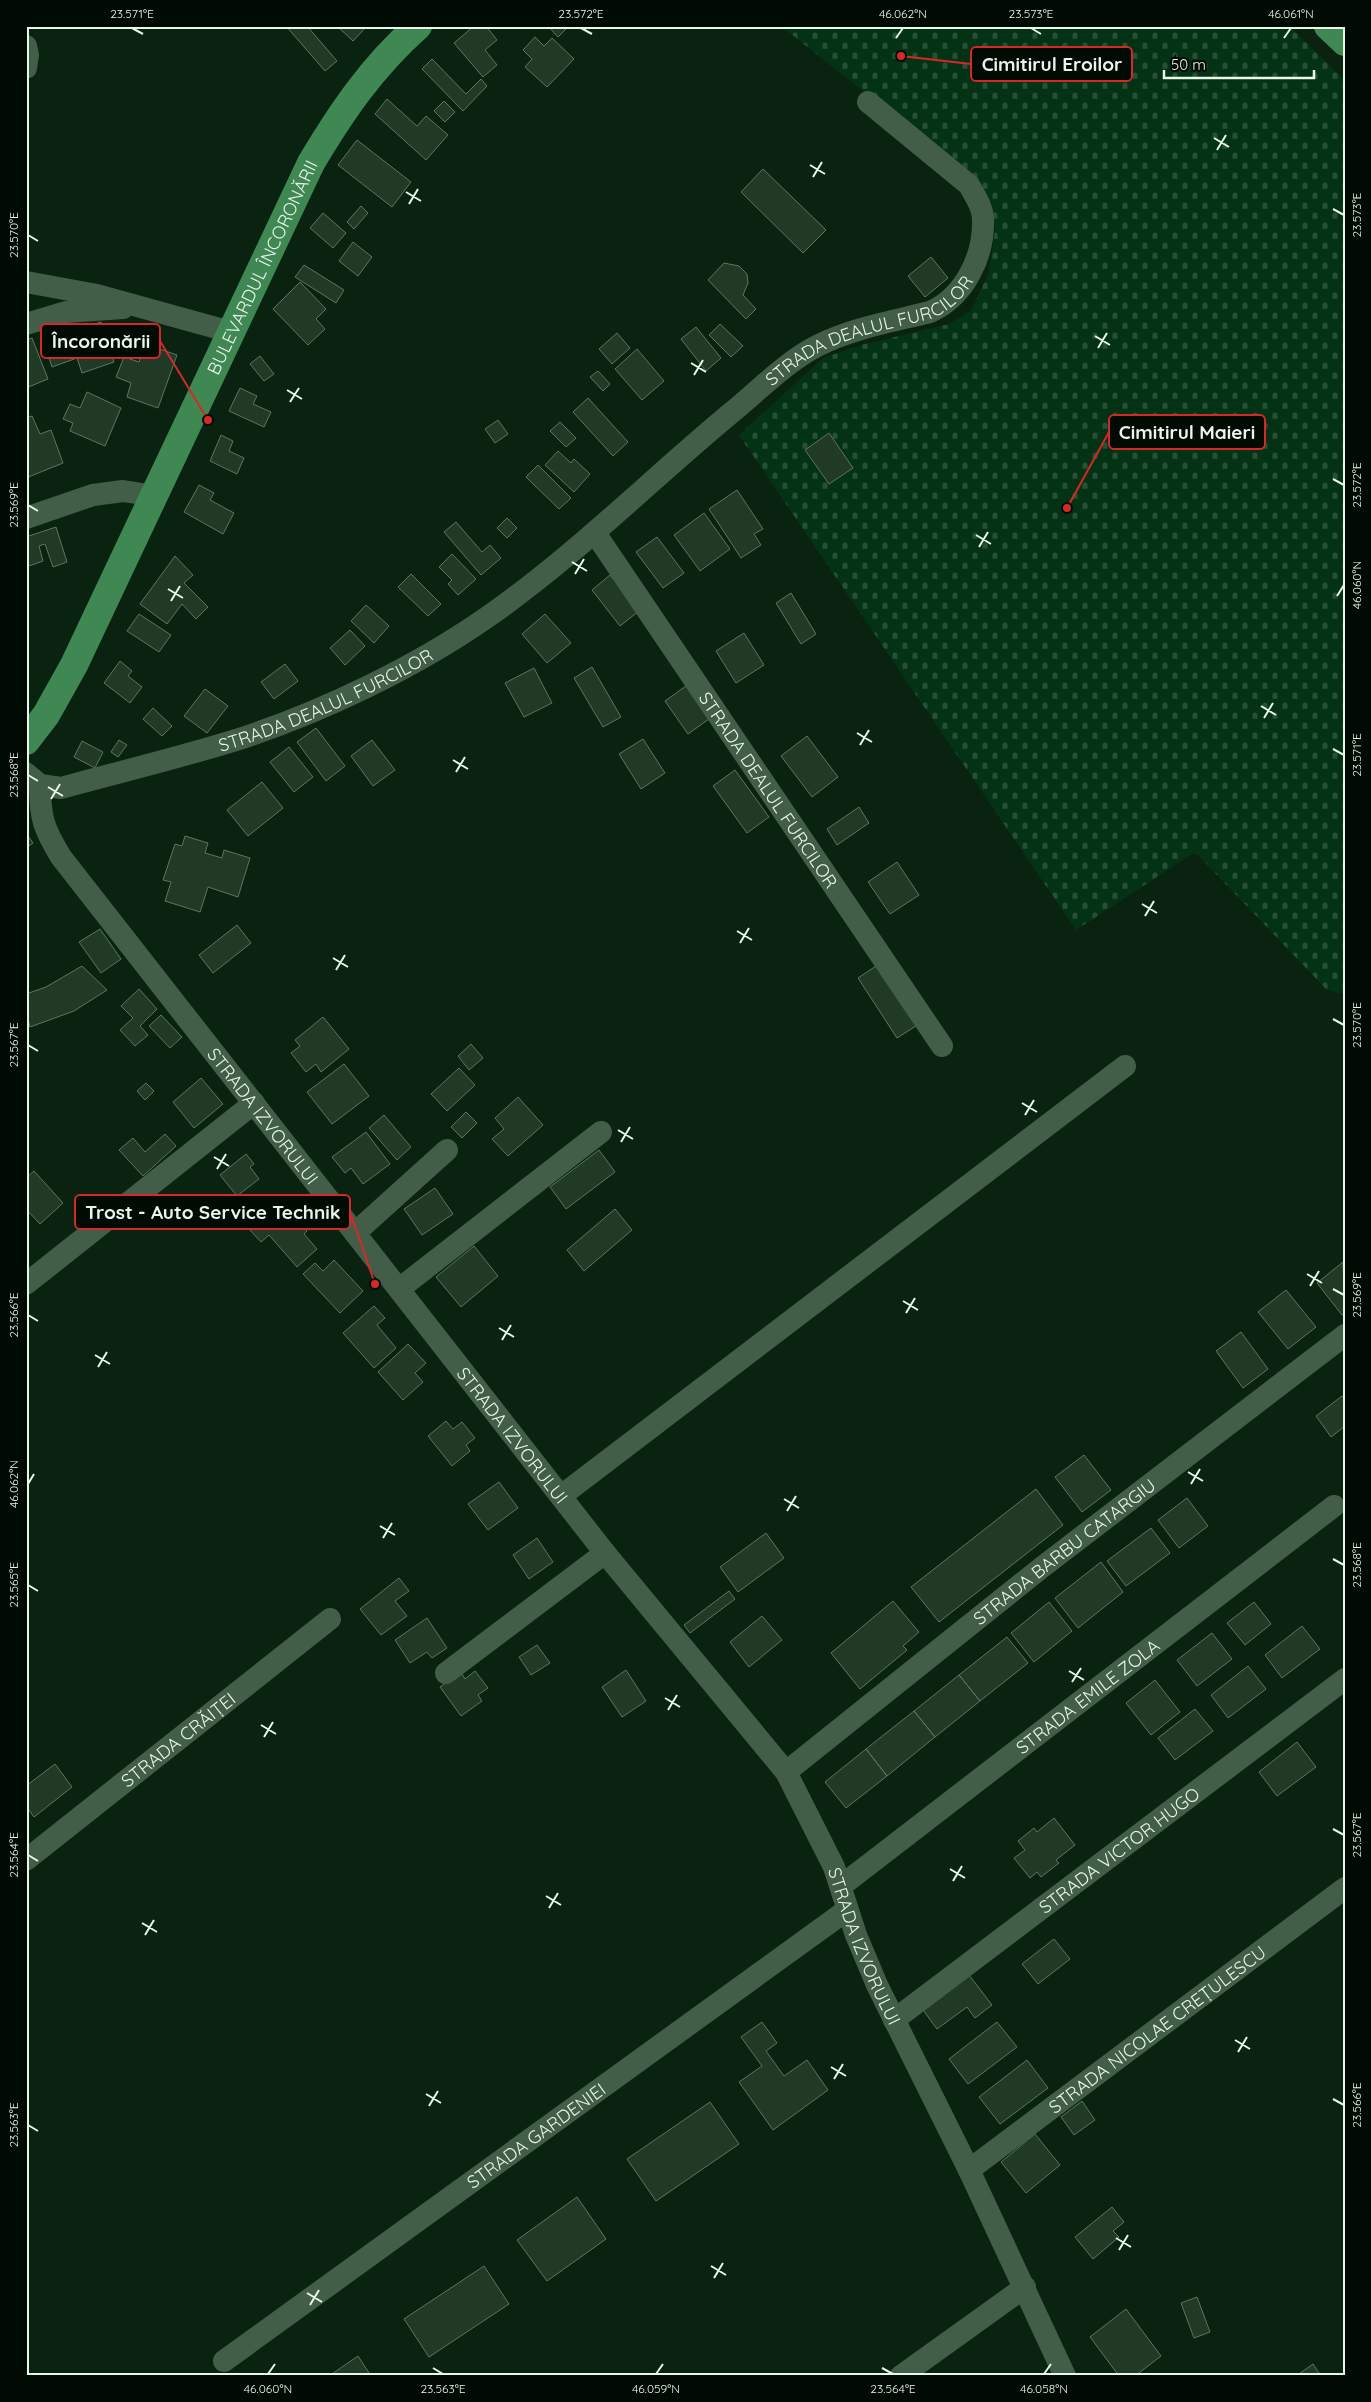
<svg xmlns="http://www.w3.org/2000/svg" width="1371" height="2402" font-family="Quicksand,sans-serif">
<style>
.cemetery{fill:url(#cemetery-stones)}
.building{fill:#203a26;stroke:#5b7760}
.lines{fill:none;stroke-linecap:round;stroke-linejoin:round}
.street{stroke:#435e48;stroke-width:22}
.primary{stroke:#3f8854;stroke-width:28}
.ticks{fill:none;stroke:#e7f7e9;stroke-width:2}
.labels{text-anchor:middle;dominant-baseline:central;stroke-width:4;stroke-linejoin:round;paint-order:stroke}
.street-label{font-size:18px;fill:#e7f7e9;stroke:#020a04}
.leader{fill:none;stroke:#d62828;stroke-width:2}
.callout-dot{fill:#d62828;stroke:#020a04;stroke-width:2}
.callout{fill:#020a04;stroke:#d62828;stroke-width:2}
.callout-label{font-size:19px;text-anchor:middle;font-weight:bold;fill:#e7f7e9}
.neatline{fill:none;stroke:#e7f7e9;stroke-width:2}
.ticks-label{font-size:12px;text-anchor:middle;fill:#e7f7e9}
</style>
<defs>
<pattern id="cemetery-stones" width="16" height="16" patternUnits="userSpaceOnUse" patternTransform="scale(1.25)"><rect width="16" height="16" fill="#033214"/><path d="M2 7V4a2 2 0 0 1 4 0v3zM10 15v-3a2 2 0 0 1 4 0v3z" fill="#285036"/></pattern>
</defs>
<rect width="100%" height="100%" fill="#092310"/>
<!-- cemetery -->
<path class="cemetery" d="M781 26H1289L1345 80V995L1326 989 1195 852 1076 930 739 435 823 358 861 345 949 324 971 311 989 272 995 230 979 188 916 133Z"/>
<!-- building -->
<path class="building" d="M286 26H307L337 61 325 71Z
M337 26H367L353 41Z
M474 26H486L497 40 485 50 497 65 483 77 454 43Z
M548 26H564L566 29 558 37Z
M535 37 544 46 552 38 574 59 547 87 525 67 532 59 523 50Z
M432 59 466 94 481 79 487 86 463 111 422 69Z
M387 99 417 126 426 116 448 135 426 160 375 114Z
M444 101 455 112 445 122 434 111Z
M357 140 411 182 392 207 338 165Z
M763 169 826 230 803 253 741 192Z
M361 206 368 213 354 229 347 222Z
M323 213 346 233 333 248 310 228Z
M353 242 372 257 358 276 339 261Z
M931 257 948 278 925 297 908 276Z
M724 263 739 266 747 274 748 283 743 295 756 309 746 319 708 280Z
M304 265 344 290 336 303 295 277Z
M300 282 326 309 316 319 325 329 308 345 273 309Z
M101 322 114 362 82 373 77 358 52 367 40 331 64 323 67 333Z
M720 324 743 346 731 357 709 335Z
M696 327 721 358 706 371 681 339Z
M617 333 630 348 612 364 599 349Z
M32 338 48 379 26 388V340Z
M145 344 177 355 158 408 127 397 131 383 116 377 124 357 139 362Z
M637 349 664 381 642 400 615 369Z
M260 356 274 374 264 381 250 364Z
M598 371 610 384 603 391 590 377Z
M240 388 257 396 253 404 271 412 264 427 229 411Z
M87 392 121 408 105 446 70 431 73 423 63 419 70 404 80 408Z
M588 398 628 442 613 456 573 412Z
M32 416 40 434 51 430 63 463 26 478V418Z
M498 420 508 434 495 443 485 429Z
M560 422 576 438 566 447 550 431Z
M829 433 853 468 829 484 805 450Z
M221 435 233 441 229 451 244 458 237 474 210 461Z
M558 451 571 463 574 459 590 474 574 492 545 465Z
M538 465 571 498 559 509 526 477Z
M199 485 214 493 210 500 234 513 223 534 184 512Z
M737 490 763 529 754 534 761 545 741 558 709 509Z
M704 513 730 549 700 571 674 535Z
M507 518 517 528 507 538 497 528Z
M456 522 482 552 490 545 501 558 481 575 444 532Z
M56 527 67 562 53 567 45 544 39 546 43 561 26 567V537Z
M657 537 684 573 663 588 636 552Z
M452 554 476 579 458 595 448 584 452 580 439 567Z
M175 556 193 575 184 583 208 607 196 619 182 604 167 624 140 604Z
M411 574 441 604 428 616 398 587Z
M610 575 639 611 620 626 592 590Z
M791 593 816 634 801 644 776 603Z
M366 605 389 626 374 643 351 621Z
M139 614 171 635 159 652 127 631Z
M545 614 571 643 547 663 522 634Z
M350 630 365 646 345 665 330 648Z
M744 633 764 665 736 683 716 651Z
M120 661 132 671 128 676 142 687 130 703 104 683Z
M285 664 298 681 274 699 261 682Z
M592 667 621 717 603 727 574 678Z
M534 668 552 703 524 717 505 683Z
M686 686 709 719 688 734 665 701Z
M205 689 228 706 207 733 184 716Z
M153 708 172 726 162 736 143 719Z
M316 728 345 766 326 781 297 742Z
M807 736 838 777 812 797 781 756Z
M643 739 665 773 641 789 619 754Z
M119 740 127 745 118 757 111 752Z
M372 740 395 770 373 786 351 756Z
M82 741 103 752 95 768 74 757Z
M289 747 313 777 294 792 270 762Z
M735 770 769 817 747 833 713 786Z
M262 782 283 808 248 836 227 810Z
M859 807 869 823 837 845 827 829Z
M26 833 33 843 26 848Z
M185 836 208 843 205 853 222 858 224 850 250 858 238 897 208 887 200 912 165 901 171 882 163 880 175 844 182 846Z
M897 862 919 895 890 914 868 882Z
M237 925 251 943 213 973 199 955Z
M100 929 121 959 101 973 79 942Z
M879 964 919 1024 897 1038 858 978Z
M82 966 107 990 74 1011 30 1027 26 1011V994L46 987Z
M139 989 157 1009 140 1026 148 1035 135 1046 120 1030 133 1018 121 1006Z
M161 1015 182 1037 170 1048 149 1026Z
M323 1017 349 1049 321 1072 316 1064 306 1072 291 1053 300 1046 295 1040Z
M471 1044 483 1058 469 1070 458 1056Z
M344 1064 369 1096 332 1124 307 1092Z
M459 1068 475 1085 447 1111 431 1094Z
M201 1078 223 1104 194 1128 173 1102Z
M146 1083 154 1091 145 1100 137 1091Z
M518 1097 543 1125 508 1156 492 1139 504 1129 495 1118Z
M466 1112 477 1123 462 1138 451 1127Z
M384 1115 411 1147 397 1160 369 1128Z
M366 1132 390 1164 363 1184 351 1168 345 1173 332 1157Z
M165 1134 176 1146 143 1176 119 1150 133 1138 145 1152Z
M599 1150 615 1172 566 1209 550 1187Z
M246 1154 254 1164 250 1167 259 1179 237 1196 220 1175Z
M34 1171 63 1203 40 1224 26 1209V1178Z
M435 1188 453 1214 422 1235 404 1209Z
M280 1200 307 1231 304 1234 317 1249 297 1267 269 1235 261 1242 248 1228Z
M615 1209 632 1230 584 1271 567 1250Z
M474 1246 498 1276 461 1307 436 1277Z
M334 1260 363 1291 340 1313 303 1274 315 1263 323 1271Z
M1343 1262 1345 1313 1342 1315 1317 1283Z
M1286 1290 1316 1327 1288 1349 1258 1312Z
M374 1306 385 1318 377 1325 396 1348 374 1368 343 1333Z
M1241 1332 1268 1369 1243 1388 1216 1351Z
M408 1344 426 1363 415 1373 423 1382 403 1400 378 1372Z
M1342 1396 1345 1399V1426L1331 1437 1316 1416Z
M446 1421 453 1429 462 1422 475 1438 466 1445 470 1451 452 1466 428 1436Z
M1084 1455 1111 1490 1082 1512 1055 1477Z
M499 1482 518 1508 488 1530 468 1504Z
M1036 1489 1063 1525 939 1622 911 1587Z
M1187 1498 1208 1526 1179 1548 1158 1520Z
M1151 1528 1170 1553 1126 1586 1107 1561Z
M766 1533 784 1558 738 1592 720 1567Z
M537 1538 553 1562 529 1579 513 1555Z
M1101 1562 1123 1592 1078 1628 1055 1598Z
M399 1578 409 1591 395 1601 407 1616 381 1635 360 1609Z
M729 1591 735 1599 690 1633 684 1625Z
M893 1601 919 1632 903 1646 907 1650 860 1689 831 1653Z
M1049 1602 1072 1631 1034 1662 1011 1633Z
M1254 1602 1271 1624 1245 1645 1227 1623Z
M762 1616 782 1640 749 1667 730 1642Z
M427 1618 447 1648 432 1658 427 1652 410 1663 395 1640Z
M1302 1626 1320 1649 1282 1678 1265 1655Z
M1212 1633 1232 1659 1197 1686 1177 1660Z
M1007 1637 1028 1663 980 1701 959 1675Z
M537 1645 550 1663 531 1675 519 1657Z
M1248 1666 1266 1689 1228 1718 1211 1695Z
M626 1670 646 1701 622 1717 602 1687Z
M475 1671 488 1688 478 1695 482 1701 461 1716 440 1687 461 1672 465 1679Z
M959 1675 980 1701 935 1737 914 1711Z
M1155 1680 1180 1712 1151 1735 1126 1703Z
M1195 1709 1213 1731 1175 1760 1158 1738Z
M914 1711 935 1737 887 1776 866 1749Z
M1297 1742 1316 1767 1277 1796 1259 1772Z
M866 1749 887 1776 846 1808 825 1782Z
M55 1764 72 1787 34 1817 26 1806V1786Z
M1054 1818 1075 1845 1056 1860 1059 1863 1041 1877 1037 1872 1030 1878 1014 1858 1025 1850 1018 1841 1034 1828 1037 1832Z
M1054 1939 1070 1959 1038 1984 1022 1964Z
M969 1975 992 2005 975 2018 967 2007 937 2029 923 2010Z
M762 2022 777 2043 766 2051 784 2076 807 2060 828 2090 773 2130 739 2082 762 2066 741 2037Z
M997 2022 1017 2047 968 2084 949 2059Z
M1027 2060 1048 2088 1000 2124 979 2097Z
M1082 2101 1095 2120 1074 2135 1061 2117Z
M710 2102 739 2144 656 2201 627 2159Z
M1035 2134 1060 2165 1026 2193 1001 2162Z
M577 2197 606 2239 547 2281 517 2240Z
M1112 2207 1124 2222 1113 2231 1119 2237 1093 2259 1075 2237Z
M484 2266 509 2304 429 2357 404 2319Z
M1197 2297 1210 2332 1194 2338 1181 2303Z
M1126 2309 1161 2356 1135 2376H1119L1090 2337Z
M358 2356 371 2376H329Z
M1313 2364 1321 2376H1296Z"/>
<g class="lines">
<!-- street -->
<g class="street">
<path d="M26 46 28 55 26 68"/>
<path d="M26 282 97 295 231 332"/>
<path d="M26 324 66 312 123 308"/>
<path d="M26 518 93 495 123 491 155 496"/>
<path id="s1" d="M595 533 942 1046"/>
<path id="s2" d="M26 773 40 785 61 788C119 772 178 758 236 740 320 713 414 668 486 618 574 557 649 481 731 413 758 391 788 360 819 345 853 328 894 321 930 312 964 297 984 257 983 220 983 207 975 196 969 185L868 102"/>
<path id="s3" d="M40 785C40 819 44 829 61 857L605 1553 786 1772 834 1867 856 1935 877 1985 969 2170 1065 2376"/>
<path d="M355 1233 447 1150"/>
<path d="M26 1284 254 1103"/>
<path d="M399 1289 601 1132"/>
<path d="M561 1496 1125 1066"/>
<path d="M446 1673 605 1553"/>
<path id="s4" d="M786 1772 1041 1568 1345 1335"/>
<path id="s5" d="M26 1860 330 1619"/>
<path id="s6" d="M841 1886 1334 1506"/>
<path id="s7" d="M894 2020 1345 1679"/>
<path id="s8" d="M969 2170 1345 1888"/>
<path id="s9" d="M224 2361 847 1910"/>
<path d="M901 2376 1025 2287"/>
</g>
<!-- primary -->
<g class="primary">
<path d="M1328 26 1345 42"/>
<path id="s10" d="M26 741 46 715 74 665 311 163C342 111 372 67 418 26"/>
</g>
</g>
<!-- ticks -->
<path class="ticks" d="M132 28 143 34M581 28 592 34M1031 28 1041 34M896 38 903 28M1284 38 1291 28M1214 138 1229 147M1217 150 1226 135M810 165 825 174M813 177 822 162M406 192 421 201M409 204 418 189M1333 209 1344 215M28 235 38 241M1095 336 1110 345M1098 348 1107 333M691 363 706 372M694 375 703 360M287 390 302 399M290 402 299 388M1333 479 1344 485M28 505 38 511M976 535 991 544M979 547 988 532M572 562 587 571M575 574 584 559M168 589 183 598M1337 596 1344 585M171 601 180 586M1261 706 1276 715M1264 718 1273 703M857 733 872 742M860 745 869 730M1333 749 1344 755M453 760 468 769M456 772 465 757M28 775 38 781M48 787 63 796M51 799 60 784M1142 904 1157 913M1145 916 1154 901M737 931 752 940M740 943 749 928M333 958 348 967M336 970 345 955M1333 1019 1344 1025M28 1045 38 1051M1022 1103 1037 1112M1025 1115 1034 1100M618 1130 633 1139M621 1142 630 1127M214 1157 229 1166M217 1169 226 1154M1307 1274 1322 1283M1310 1286 1319 1271M1333 1289 1344 1295M903 1301 918 1310M906 1313 915 1298M28 1315 38 1321M499 1328 514 1337M502 1340 511 1325M95 1355 110 1364M98 1367 107 1352M1188 1472 1203 1481M28 1484 34 1474M1191 1484 1200 1469M784 1499 799 1508M787 1511 796 1496M380 1526 395 1535M383 1538 392 1523M1333 1559 1344 1565M28 1585 38 1591M1069 1671 1084 1680M1072 1682 1081 1668M665 1698 680 1707M668 1710 677 1695M261 1725 276 1734M264 1737 273 1722M1333 1829 1344 1835M28 1855 38 1861M950 1869 965 1878M953 1881 962 1866M546 1896 561 1905M549 1908 558 1893M142 1923 157 1932M145 1935 154 1920M1235 2040 1250 2049M1238 2052 1247 2037M831 2067 846 2076M834 2079 843 2064M426 2094 441 2103M1333 2099 1344 2105M429 2106 438 2091M28 2125 38 2131M1116 2238 1131 2247M1119 2250 1128 2235M711 2266 726 2275M714 2278 723 2263M307 2293 322 2302M310 2305 319 2290M433 2368 443 2374M882 2368 893 2374M268 2374 275 2364M656 2374 663 2364M1044 2374 1051 2364"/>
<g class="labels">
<!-- street labels -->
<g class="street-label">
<text stroke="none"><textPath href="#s10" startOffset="530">BULEVARDUL ÎNCORONĂRII</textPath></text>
<text stroke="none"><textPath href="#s2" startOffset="984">STRADA DEALUL FURCILOR</textPath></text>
<text stroke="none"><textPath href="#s2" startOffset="319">STRADA DEALUL FURCILOR</textPath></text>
<text stroke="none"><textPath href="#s1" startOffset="310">STRADA DEALUL FURCILOR</textPath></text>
<text stroke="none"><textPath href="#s3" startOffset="405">STRADA IZVORULUI</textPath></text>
<text stroke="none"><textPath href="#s3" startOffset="810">STRADA IZVORULUI</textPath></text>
<text stroke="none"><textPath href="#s4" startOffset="355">STRADA BARBU CATARGIU</textPath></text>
<text stroke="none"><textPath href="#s6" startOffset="311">STRADA EMILE ZOLA</textPath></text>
<text stroke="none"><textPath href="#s5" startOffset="194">STRADA CRĂIȚEI</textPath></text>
<text stroke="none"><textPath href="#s7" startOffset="282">STRADA VICTOR HUGO</textPath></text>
<text stroke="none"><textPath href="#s3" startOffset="1435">STRADA IZVORULUI</textPath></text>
<text stroke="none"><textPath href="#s8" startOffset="235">STRADA NICOLAE CREȚULESCU</textPath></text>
<text stroke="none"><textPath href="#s9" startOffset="385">STRADA GARDENIEI</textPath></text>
</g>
</g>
<!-- callouts -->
<path class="leader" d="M901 56L971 64M208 420L160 341M1067 508L1109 432M375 1284L350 1212"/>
<g class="callout-dot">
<circle cx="901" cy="56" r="5"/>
<circle cx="208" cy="420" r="5"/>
<circle cx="1067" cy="508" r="5"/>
<circle cx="375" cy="1284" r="5"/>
</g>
<g class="callout">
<rect x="971" y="47" width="161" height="34" rx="5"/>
<rect x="41" y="324" width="119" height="34" rx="5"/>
<rect x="1109" y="415" width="156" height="34" rx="5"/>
<rect x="75" y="1195" width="275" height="34" rx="5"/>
</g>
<g class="callout-label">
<text x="1052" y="71">Cimitirul Eroilor</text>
<text x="101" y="348">Încoronării</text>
<text x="1187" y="439">Cimitirul Maieri</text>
<text x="213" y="1219">Trost - Auto Service Technik</text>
</g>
<!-- border -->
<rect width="1371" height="2402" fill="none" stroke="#020a04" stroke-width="55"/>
<!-- scale -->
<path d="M1164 70v8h150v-8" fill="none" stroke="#e7f7e9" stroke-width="2.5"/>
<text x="1171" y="70" font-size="15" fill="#e7f7e9" stroke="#020a04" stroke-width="4" paint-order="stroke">50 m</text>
<rect x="28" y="28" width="1316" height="2346" class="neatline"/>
<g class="ticks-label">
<text x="132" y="18">23.571°E</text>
<text x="581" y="18">23.572°E</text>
<text x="903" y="18">46.062°N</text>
<text x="1031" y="18">23.573°E</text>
<text x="1291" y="18">46.061°N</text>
<text transform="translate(1357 215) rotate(-90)" y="4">23.573°E</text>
<text transform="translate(14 235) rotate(-90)" y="4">23.570°E</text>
<text transform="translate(1357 485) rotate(-90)" y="4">23.572°E</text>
<text transform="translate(14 505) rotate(-90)" y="4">23.569°E</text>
<text transform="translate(1357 585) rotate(-90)" y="4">46.060°N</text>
<text transform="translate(1357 755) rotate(-90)" y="4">23.571°E</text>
<text transform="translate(14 775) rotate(-90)" y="4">23.568°E</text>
<text transform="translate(1357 1025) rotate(-90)" y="4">23.570°E</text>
<text transform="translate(14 1045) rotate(-90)" y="4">23.567°E</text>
<text transform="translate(1357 1295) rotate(-90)" y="4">23.569°E</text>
<text transform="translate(14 1315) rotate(-90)" y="4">23.566°E</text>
<text transform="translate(14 1484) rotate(-90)" y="4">46.062°N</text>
<text transform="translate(1357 1565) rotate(-90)" y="4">23.568°E</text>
<text transform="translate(14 1585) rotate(-90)" y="4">23.565°E</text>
<text transform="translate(1357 1835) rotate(-90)" y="4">23.567°E</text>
<text transform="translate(14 1855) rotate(-90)" y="4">23.564°E</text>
<text transform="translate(1357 2105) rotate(-90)" y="4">23.566°E</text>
<text transform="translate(14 2125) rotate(-90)" y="4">23.563°E</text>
<text x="268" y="2393">46.060°N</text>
<text x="443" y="2393">23.563°E</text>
<text x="656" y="2393">46.059°N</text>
<text x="893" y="2393">23.564°E</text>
<text x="1044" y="2393">46.058°N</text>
</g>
</svg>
